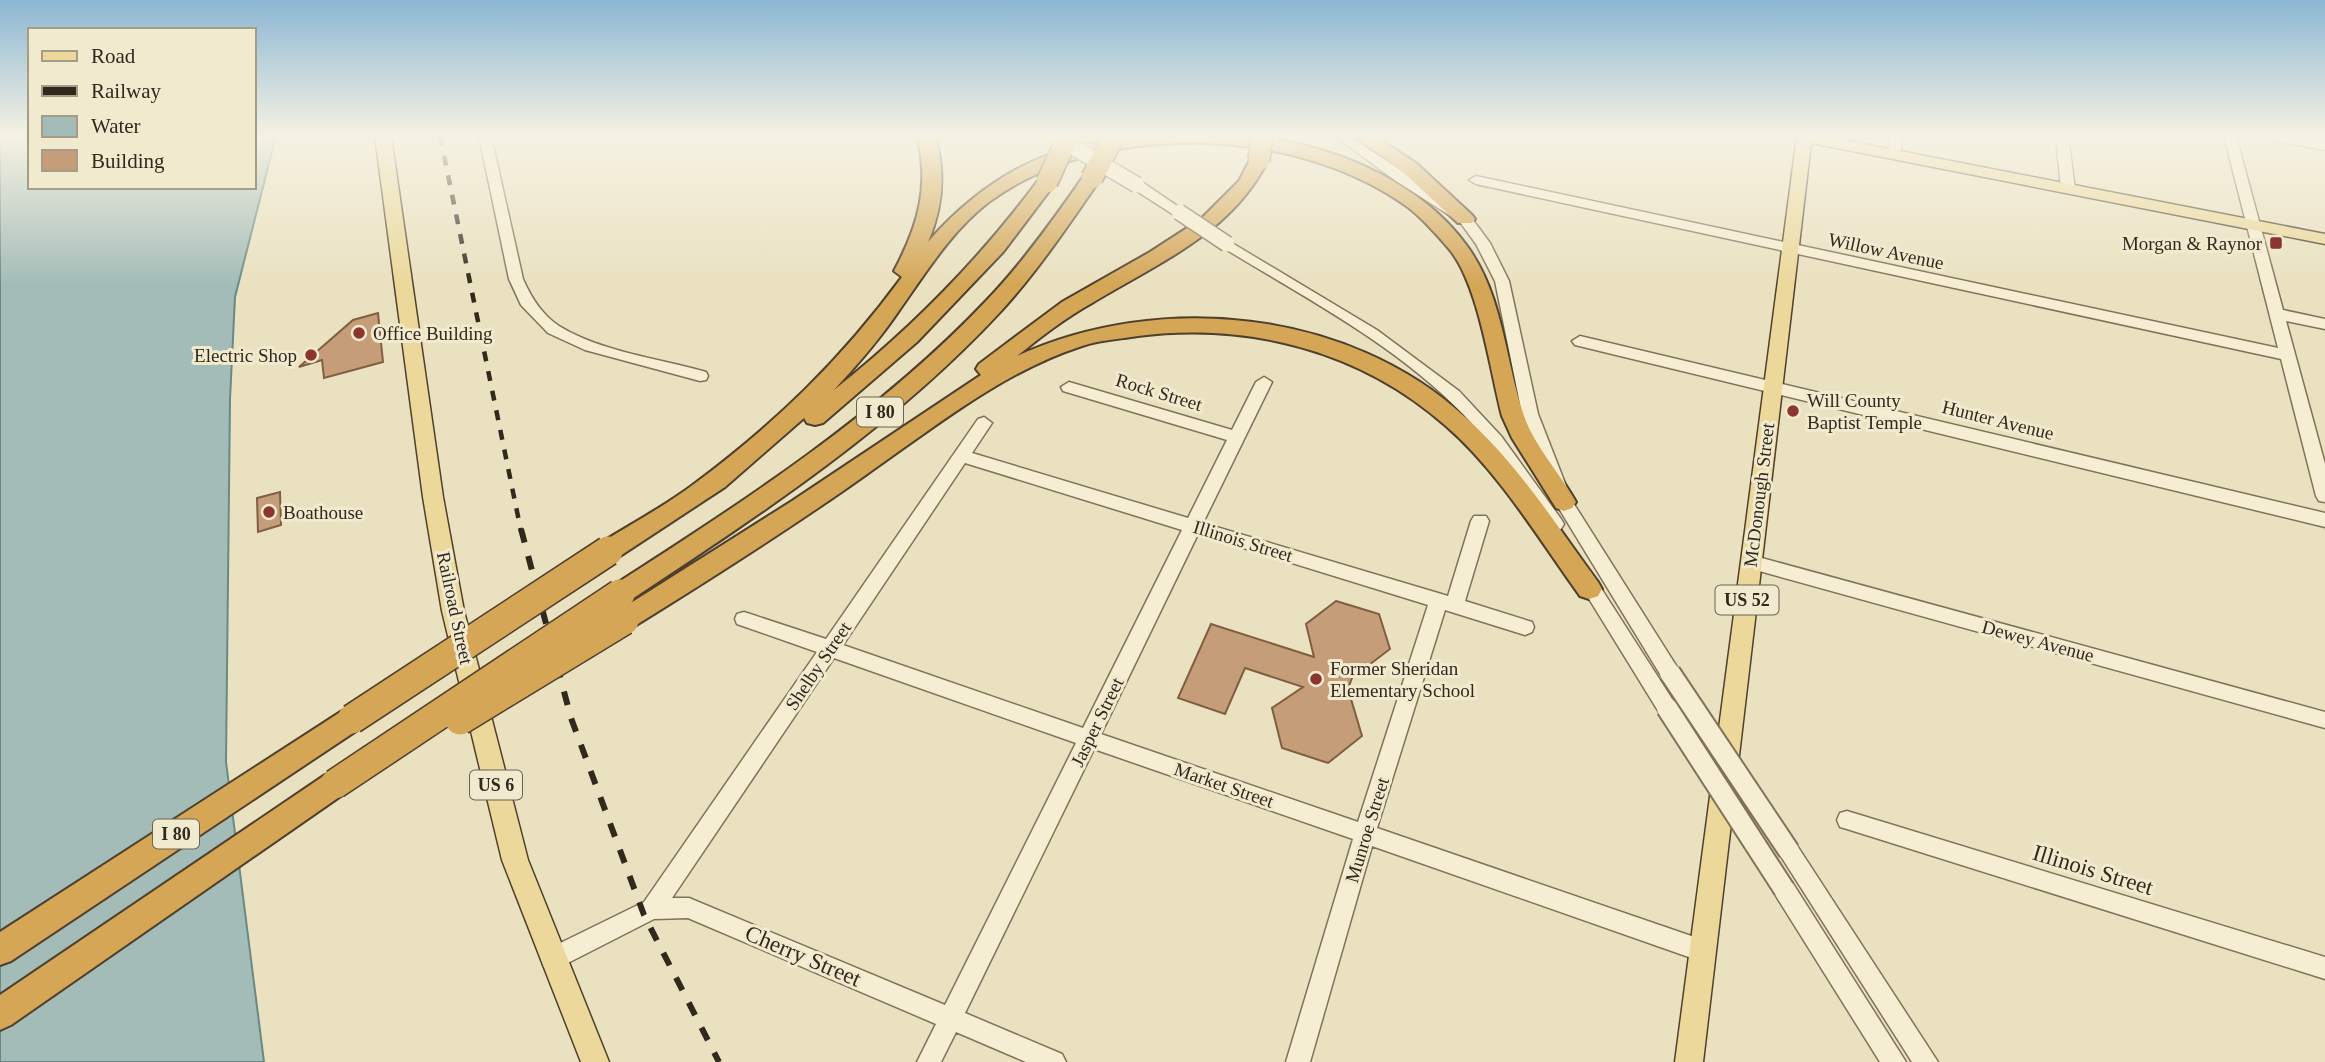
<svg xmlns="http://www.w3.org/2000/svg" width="2325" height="1062" font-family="Georgia,serif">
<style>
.water{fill:#a3bcb7;stroke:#6b8984;stroke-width:2}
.building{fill:#c59e79;stroke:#7f5e41;stroke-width:2}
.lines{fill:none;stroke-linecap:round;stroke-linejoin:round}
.minor-casing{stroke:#817259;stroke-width:3}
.major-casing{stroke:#4f402e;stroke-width:3}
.highway-casing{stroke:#4f402e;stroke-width:4}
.minor{fill:#f6eed2;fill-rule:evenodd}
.major{fill:#ebd89a;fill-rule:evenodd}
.highway{fill:#d4a656;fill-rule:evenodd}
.rail-far1{stroke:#32291d;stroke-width:4.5;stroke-dasharray:10 10;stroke-linecap:butt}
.rail{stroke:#32291d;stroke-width:6;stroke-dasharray:14 14;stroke-linecap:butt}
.minor-bridge-far1-casing{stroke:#817259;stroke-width:18;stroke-linecap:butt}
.minor-bridge-casing{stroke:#817259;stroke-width:24;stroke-linecap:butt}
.highway-bridge-far1-casing{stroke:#4f402e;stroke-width:24;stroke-linecap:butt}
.highway-bridge-casing{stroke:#4f402e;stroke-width:32;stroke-linecap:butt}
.minor-bridge-far1{stroke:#f6eed2;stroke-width:15}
.minor-bridge{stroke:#f6eed2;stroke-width:20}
.highway-bridge-far1{stroke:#d4a656;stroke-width:21}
.highway-bridge{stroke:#d4a656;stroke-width:29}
.poi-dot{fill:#8c352e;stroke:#f2eacf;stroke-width:2.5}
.labels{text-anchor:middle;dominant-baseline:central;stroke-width:6;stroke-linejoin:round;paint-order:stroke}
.shield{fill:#f2eacf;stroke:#6c6352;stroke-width:2}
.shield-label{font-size:18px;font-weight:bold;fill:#32291d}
.poi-label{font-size:19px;fill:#32291d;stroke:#f2eacf;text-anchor:start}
.street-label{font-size:19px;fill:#32291d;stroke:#f2eacf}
.near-street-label{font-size:23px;fill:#32291d;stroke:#f2eacf}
</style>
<rect width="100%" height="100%" fill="#eae1c0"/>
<!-- water -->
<path class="water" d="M0 136H30V187H254V136H276L235 297 230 399 226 762 264 1062H0Z"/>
<!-- building -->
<path class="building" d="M378 313 383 362 324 378 322 360 299 367 353 320Z
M280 492 281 525 258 532 257 498Z
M1336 601 1379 614 1390 649 1352 678 1348 689 1362 736 1328 763 1282 748 1272 708 1303 687 1245 668 1225 714 1178 698 1211 624 1314 657 1306 624Z"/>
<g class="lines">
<!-- minor casing -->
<g class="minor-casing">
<path id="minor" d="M479 136H491L523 279C531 297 542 315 559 326 599 351 660 359 706 372L708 376 706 380 700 381 585 350 548 333 521 305 509 279Z
M1335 136H1349L1470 216 1490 243 1509 281 1538 414 1572 501 1677 667 1680 673 1677 679 1670 681 1663 679 1555 502 1522 414 1495 281 1476 244 1460 222 1396 181Z
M1890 136H1902L1900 158 1895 159 1888 155Z
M2056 136H2068L2075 189 2073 192 2068 193 2061 189Z
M2224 136H2236L2283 310 2325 319V329L2286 321 2325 464V502L2319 501 2316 496 2281 359 1476 184 1469 180 1476 176 2278 348Z
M2264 136H2291L2325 142V150L2270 140Z
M1137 181 1142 182 1186 212 1184 215H1174L1132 188V182Z
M1227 240 1377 330 1459 391 1501 436 1561 519 1564 524 1561 529H1549C1523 488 1496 448 1463 414 1395 344 1304 297 1222 247L1220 244Z
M1580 336 2325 513V527L1575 345 1572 341Z
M1264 377 1272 382 1203 523 1448 596 1471 521 1474 516H1486L1489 521 1465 601 1532 622 1534 627 1532 632 1525 635 1445 610 1377 828 1703 940 1711 943 1714 951 1711 959 1703 962 1372 846 1310 1062H1286L1353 839 1094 749 965 1013 1062 1054 1066 1062H1026L956 1032 941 1062H917L936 1024 688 918 654 919 560 967 552 970 544 967 541 959 544 951 644 902 817 652 737 624 735 619 737 614 744 612 826 639 978 419 984 417 992 423 972 453 1188 518 1227 440 1063 391 1061 387 1069 382 1232 430 1256 382ZM965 463 1182 530 1083 728 843 645ZM1198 534 1428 605 1358 822 1101 734ZM834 658 1076 743 945 1005 689 898H672Z
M1751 555 2325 712V728L1745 567 1742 562 1745 557Z
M1584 569 1590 571 1674 702 1677 708 1674 714 1667 716 1660 714 1578 581 1575 576 1578 571Z
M1847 811 2325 957V979L1847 829 1840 827 1837 820 1840 813Z
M1789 841 1796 844 1938 1062H1912L1782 858 1778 851 1782 844Z
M1784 879 1792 882 1906 1062H1880L1776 896 1773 889 1776 882Z"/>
</g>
<!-- major casing -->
<g class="major-casing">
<path id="major" d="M375 136H391L443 497 464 611 528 860 609 1062H581L502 860 442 611 423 497Z
M1797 136H1823L2325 234V244L1811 143 1703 1062H1675Z"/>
</g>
<!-- highway casing -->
<g class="highway-casing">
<path id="highway" d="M917 136H935C946 173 943 207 928 242 956 210 988 183 1027 164 1077 140 1133 136 1187 136 1207 136 1226 135 1246 136 1326 142 1419 179 1467 246 1503 295 1505 360 1524 416 1535 447 1560 473 1576 502L1572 508 1564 511 1556 508 1512 438 1502 416C1490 370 1479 286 1450 250 1438 236 1423 219 1409 208 1297 126 1102 118 989 202 951 231 925 274 898 312 879 340 857 365 834 390 912 328 981 258 1040 178H1054L1056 182 1003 252 917 342 823 423 815 425 807 423 804 418 725 487 617 558 608 561 599 558 596 551 599 544C631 524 665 506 694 484 777 422 841 360 902 277L894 271C918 226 930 186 917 136Z
M1354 136H1375L1417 164 1472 215 1475 219 1472 223H1458L1403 172Z
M1259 154 1268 160C1232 233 1158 263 1092 303 1065 318 1041 337 1017 356 1159 291 1348 309 1465 417 1518 464 1556 525 1598 582L1602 589 1598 596 1589 599 1580 596C1538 538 1500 473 1446 426 1361 351 1250 322 1138 336 1120 339 1100 340 1082 346 1002 372 936 426 867 474 791 528 712 578 633 627L624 631 615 627 611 620 615 613 792 501 981 375 976 369 979 364 1062 302 1150 252 1201 219 1239 181 1252 156Z
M1092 172 1101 178C1070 223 1039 269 1002 310 894 427 761 514 629 601L620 604 611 601 607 594 611 587C743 502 878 415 987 300 1024 261 1055 218 1085 174Z
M352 707 362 711 366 719 362 727 11 961 0 965V932L342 711Z
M335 771 345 775 349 784 345 793 11 1025 0 1030V995L325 775Z"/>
</g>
<!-- minor -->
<use href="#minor" class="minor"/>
<!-- major -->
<use href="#major" class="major"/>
<!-- highway -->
<use href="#highway" class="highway"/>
<!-- rail-far1 -->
<path class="rail-far1" d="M440 136 521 531"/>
<!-- rail -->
<path class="rail" d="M521 529 571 718 644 915 719 1062"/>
<!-- minor-bridge-far1 casing -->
<g class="minor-bridge-far1-casing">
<path id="minor-bridge-far1" d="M1056 137 1137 185
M1179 212 1227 244"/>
</g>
<!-- minor-bridge casing -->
<g class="minor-bridge-casing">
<path id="minor-bridge" d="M1670 673 1789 851
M1667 708 1784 889"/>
</g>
<!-- highway-bridge-far1 casing -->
<g class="highway-bridge-far1-casing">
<path id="highway-bridge-far1" d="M1259 160 1262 136
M1092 178 1114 136
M1047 182 1068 136"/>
</g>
<!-- highway-bridge casing -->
<g class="highway-bridge-casing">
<path id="highway-bridge" d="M352 719 608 551
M460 720 624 620
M335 784 620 594"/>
</g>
<!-- minor-bridge-far1 -->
<use href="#minor-bridge-far1" class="minor-bridge-far1"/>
<!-- minor-bridge -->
<use href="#minor-bridge" class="minor-bridge"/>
<!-- highway-bridge-far1 -->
<use href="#highway-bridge-far1" class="highway-bridge-far1"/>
<!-- highway-bridge -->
<use href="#highway-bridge" class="highway-bridge"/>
</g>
<!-- sky -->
<linearGradient id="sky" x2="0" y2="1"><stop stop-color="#8cb7d4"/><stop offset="0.48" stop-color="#f6f2e3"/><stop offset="1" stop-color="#f6f2e3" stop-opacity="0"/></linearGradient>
<rect width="2325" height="285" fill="url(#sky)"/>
<!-- markers -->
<g class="poi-dot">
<rect x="2269" y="236" width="14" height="14" rx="3.5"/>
<circle cx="359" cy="333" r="7"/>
<circle cx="311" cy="355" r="7"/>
<circle cx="1793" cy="411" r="7"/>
<circle cx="269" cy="512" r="7"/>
<circle cx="1316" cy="679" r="7"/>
</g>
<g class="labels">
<!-- shield labels -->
<g class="shield">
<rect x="857" y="397.5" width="46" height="29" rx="5"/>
<rect x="1715.5" y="585.5" width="63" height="29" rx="5"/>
<rect x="470" y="770.5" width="52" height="29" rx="5"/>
<rect x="153" y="819.5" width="46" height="29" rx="5"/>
</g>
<g class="shield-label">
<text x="880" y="412">I 80</text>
<text x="1747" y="600">US 52</text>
<text x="496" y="785">US 6</text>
<text x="176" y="834">I 80</text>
</g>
<!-- poi labels -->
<g class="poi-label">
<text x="2262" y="243" text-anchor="end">Morgan &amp; Raynor</text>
<text x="373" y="333">Office Building</text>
<text x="297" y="355" text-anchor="end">Electric Shop</text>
<text x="1807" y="400">Will County<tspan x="1807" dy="22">Baptist Temple</tspan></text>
<text x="283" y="512">Boathouse</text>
<text x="1330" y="668">Former Sheridan<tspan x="1330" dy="22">Elementary School</tspan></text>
</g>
<!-- street labels -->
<g class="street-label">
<text transform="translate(1886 251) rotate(12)">Willow Avenue</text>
<text transform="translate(1159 392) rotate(17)">Rock Street</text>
<text transform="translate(1998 420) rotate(14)">Hunter Avenue</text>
<text transform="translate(1759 495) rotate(-83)">McDonough Street</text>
<text transform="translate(1243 541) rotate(17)">Illinois Street</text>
<text transform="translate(455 608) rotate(78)">Railroad Street</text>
<text transform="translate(2038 641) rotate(15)">Dewey Avenue</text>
<text transform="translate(818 666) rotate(-56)">Shelby Street</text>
<text transform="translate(1097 722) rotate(-64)">Jasper Street</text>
<text transform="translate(1224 785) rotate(19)">Market Street</text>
<text transform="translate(1367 830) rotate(-73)">Munroe Street</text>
</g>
<!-- near-street labels -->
<g class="near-street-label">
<text transform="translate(2093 870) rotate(17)">Illinois Street</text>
<text transform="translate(803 956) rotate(23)">Cherry Street</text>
</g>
</g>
<!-- legend -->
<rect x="28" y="28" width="228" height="161" fill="#f2eacf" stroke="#a59d88" stroke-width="2"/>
<rect x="42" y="51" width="35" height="10" fill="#ebd89a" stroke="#a59d88" stroke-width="2"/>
<text x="91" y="63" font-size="21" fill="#32291d">Road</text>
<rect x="42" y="86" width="35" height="10" fill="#32291d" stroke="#a59d88" stroke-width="2"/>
<text x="91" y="98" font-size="21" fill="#32291d">Railway</text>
<rect x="42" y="116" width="35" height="21" fill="#a3bcb7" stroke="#a59d88" stroke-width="2"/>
<text x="91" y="133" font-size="21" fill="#32291d">Water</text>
<rect x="42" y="150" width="35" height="21" fill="#c59e79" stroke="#a59d88" stroke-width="2"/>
<text x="91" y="168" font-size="21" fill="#32291d">Building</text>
</svg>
